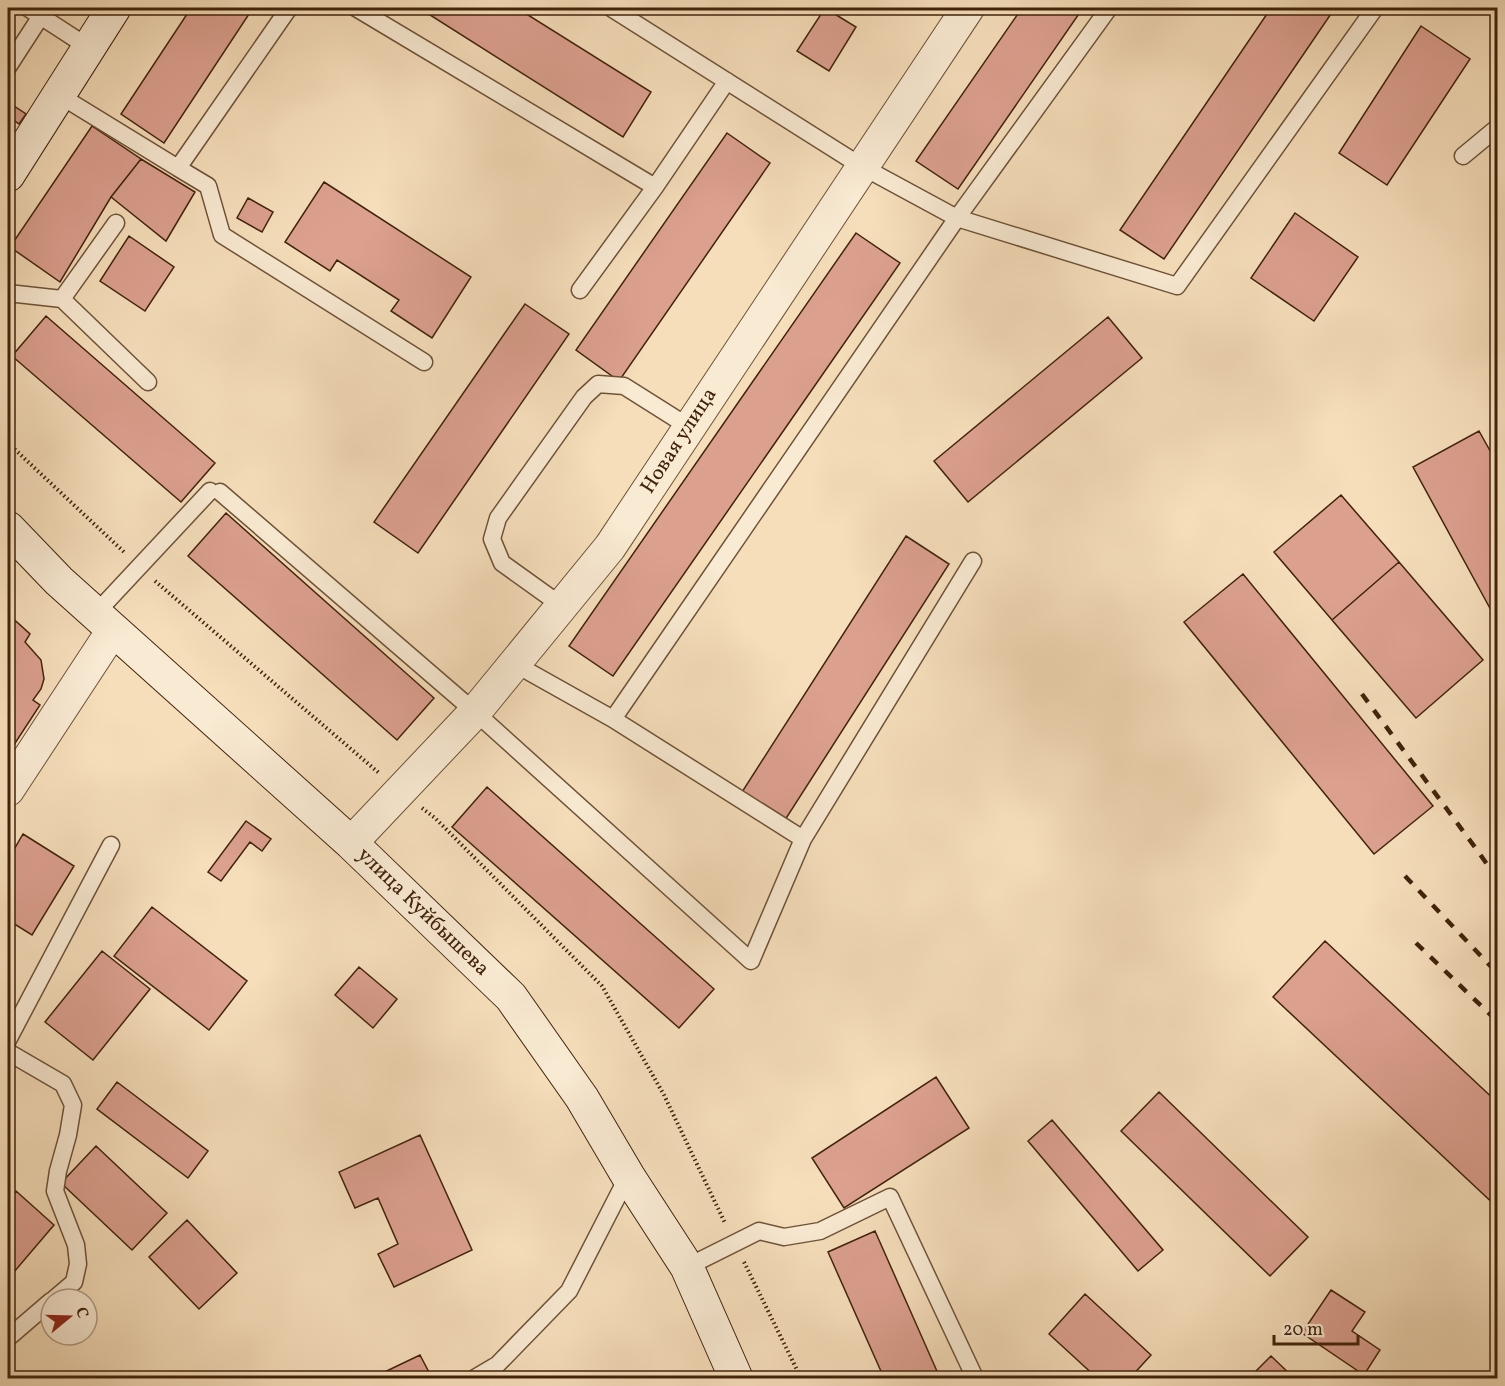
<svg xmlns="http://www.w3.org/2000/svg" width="1505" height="1386" font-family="Vollkorn,serif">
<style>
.building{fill:#dca08f;stroke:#40230b;stroke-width:1.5}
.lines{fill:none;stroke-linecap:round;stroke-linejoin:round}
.lane-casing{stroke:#6e5237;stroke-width:19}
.street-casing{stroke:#6e5237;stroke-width:34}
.secondary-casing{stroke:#40230b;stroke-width:35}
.path{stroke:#40230b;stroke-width:4;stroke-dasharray:1.5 3;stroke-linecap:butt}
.lane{stroke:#f9ead3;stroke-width:16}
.street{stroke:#f9ead3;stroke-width:32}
.secondary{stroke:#f9ead3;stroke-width:33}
.rail{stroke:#40230b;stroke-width:4.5;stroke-dasharray:10 10;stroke-linecap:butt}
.labels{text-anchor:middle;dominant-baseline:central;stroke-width:4.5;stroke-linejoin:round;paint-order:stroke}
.street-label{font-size:21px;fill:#40230b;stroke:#f9ead3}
</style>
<rect width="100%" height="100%" fill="#f6debb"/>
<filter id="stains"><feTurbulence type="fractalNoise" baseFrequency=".00333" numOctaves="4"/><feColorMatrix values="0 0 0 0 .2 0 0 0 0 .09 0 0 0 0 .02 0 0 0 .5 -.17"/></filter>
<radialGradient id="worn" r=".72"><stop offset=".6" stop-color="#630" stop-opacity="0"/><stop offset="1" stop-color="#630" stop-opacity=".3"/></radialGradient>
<!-- building -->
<path class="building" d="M191 8H253L164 143 121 114Z
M419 8H517L651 92 623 137Z
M825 8 856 27 829 71 797 51Z
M1022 8H1083L958 189 916 161Z
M1271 8H1335L1164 259 1120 230Z
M1421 26 1470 59 1387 185 1339 153Z
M8 102 26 114 19 124 8 116Z
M92 126 141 159 111 197 60 282 10 247Z
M727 133 770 163 619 381 576 350Z
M141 159 195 192 166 241 111 197Z
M324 182 471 277 432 338 391 311 399 300 337 260 330 271 285 242Z
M248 198 273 212 262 232 237 218Z
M1295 213 1358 257 1314 321 1251 278Z
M856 233 900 263 613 676 569 646Z
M129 236 174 267 145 311 100 281Z
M525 304 569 334 418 553 374 522Z
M46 316 215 463 181 502 12 356Z
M1108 317 1142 358 968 502 934 461Z
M1479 431 1498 465V623L1413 467Z
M1341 495 1399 562 1332 620 1274 552Z
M226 513 434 698 397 740 188 556Z
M906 536 949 564 785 820 742 792Z
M1399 562 1483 660 1416 718 1332 620Z
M1243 574 1433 806 1374 854 1184 622Z
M8 614 30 634 25 642 41 660 44 679 41 689 33 700 40 705 8 754Z
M487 787 714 989 679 1028 452 827Z
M246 821 271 839 262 851 250 842 221 881 208 872Z
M23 834 74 866 32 935 8 920V860Z
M152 907 247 981 209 1030 114 956Z
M1325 941 1498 1103V1208L1273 997Z
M102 951 150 989 93 1060 45 1022Z
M359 967 397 999 373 1028 335 995Z
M936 1077 969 1128 844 1208 812 1158Z
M117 1082 208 1151 188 1178 97 1109Z
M1159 1092 1308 1237 1270 1276 1121 1131Z
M1052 1120 1163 1250 1138 1271 1028 1141Z
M420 1135 472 1250 394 1287 378 1254 398 1244 378 1198 355 1208 339 1172Z
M96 1146 167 1213 132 1250 61 1183Z
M16 1191 54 1225 8 1279V1202Z
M187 1220 237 1273 199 1309 149 1257Z
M875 1231 940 1378H884L828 1252Z
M1331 1290 1365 1312 1352 1331 1380 1350 1364 1375 1302 1333Z
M1085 1294 1151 1355 1130 1378H1097L1049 1334Z
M420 1355 432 1378H372Z
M1271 1356 1294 1378H1249Z"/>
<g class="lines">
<!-- lane casing -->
<g class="lane-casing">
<path id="lane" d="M28 8 88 47
M289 8 178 168 208 186 222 235 424 362
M356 8 655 187
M611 8 861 166 957 218 1109 8
M8 67 41 16
M59 95 178 168
M1463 156 1498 127
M580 290 655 187 727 81
M8 293 62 299 148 382
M62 299 116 223
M220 492 475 712 751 961 803 839
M562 606 502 563 492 539 498 518 584 397 598 384 624 386 689 427
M96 613 210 491
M515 664 613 719 803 839 973 561
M613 719 957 218 1177 286 1375 8
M8 1040 111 845
M8 1052 63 1084 73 1105 68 1135 58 1171 55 1191 76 1245 78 1264 74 1282 54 1299
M687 1267 759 1231 784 1237 820 1231 890 1197 975 1378
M8 1338 51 1301
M475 1378 497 1365 569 1291 628 1176"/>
</g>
<!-- street casing -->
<g class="street-casing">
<path id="street" d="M8 790 113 630
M351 843 475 712 610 547 968 8"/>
</g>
<!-- secondary casing -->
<g class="secondary-casing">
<path id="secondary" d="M8 175 114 8
M8 528 59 581 351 843 511 997 582 1098 628 1176 687 1267 736 1378"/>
</g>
<!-- path -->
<path class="path" d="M8 443 125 553
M155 581 379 773
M422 808 435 818 602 986 664 1095 725 1223
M744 1262 801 1378"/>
<!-- lane -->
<use href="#lane" class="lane"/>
<!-- street -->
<use href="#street" class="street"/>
<!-- secondary -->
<use href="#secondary" class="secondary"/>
<!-- rail -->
<path class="rail" d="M1362 694 1477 850 1498 880
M1405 876 1498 974
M1416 943 1498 1022"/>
</g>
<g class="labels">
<!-- street labels -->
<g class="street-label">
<text transform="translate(679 441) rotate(-57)">Новая улица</text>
<text transform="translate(423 912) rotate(44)">улица Куйбышева</text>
</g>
</g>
<!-- margin -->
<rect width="1505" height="1386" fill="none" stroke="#f6debb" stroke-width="30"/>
<rect x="9" y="9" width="1487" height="1368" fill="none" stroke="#40230b" stroke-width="3"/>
<rect x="15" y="15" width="1475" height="1356" fill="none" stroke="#40230b" stroke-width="1.5"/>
<!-- north arrow -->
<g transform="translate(69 1317) rotate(71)"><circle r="28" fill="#f9ead3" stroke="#af9a83" stroke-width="1.5"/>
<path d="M0-4.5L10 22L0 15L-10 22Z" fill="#8f2418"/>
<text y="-9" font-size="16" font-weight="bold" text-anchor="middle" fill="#40230b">С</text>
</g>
<!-- scale -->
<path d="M1274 1335v9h84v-9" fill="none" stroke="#40230b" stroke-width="3"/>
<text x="1283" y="1335" font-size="18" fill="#40230b" stroke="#f9ead3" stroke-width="4.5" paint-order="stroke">20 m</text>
<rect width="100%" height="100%" filter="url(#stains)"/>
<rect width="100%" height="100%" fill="url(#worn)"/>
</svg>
